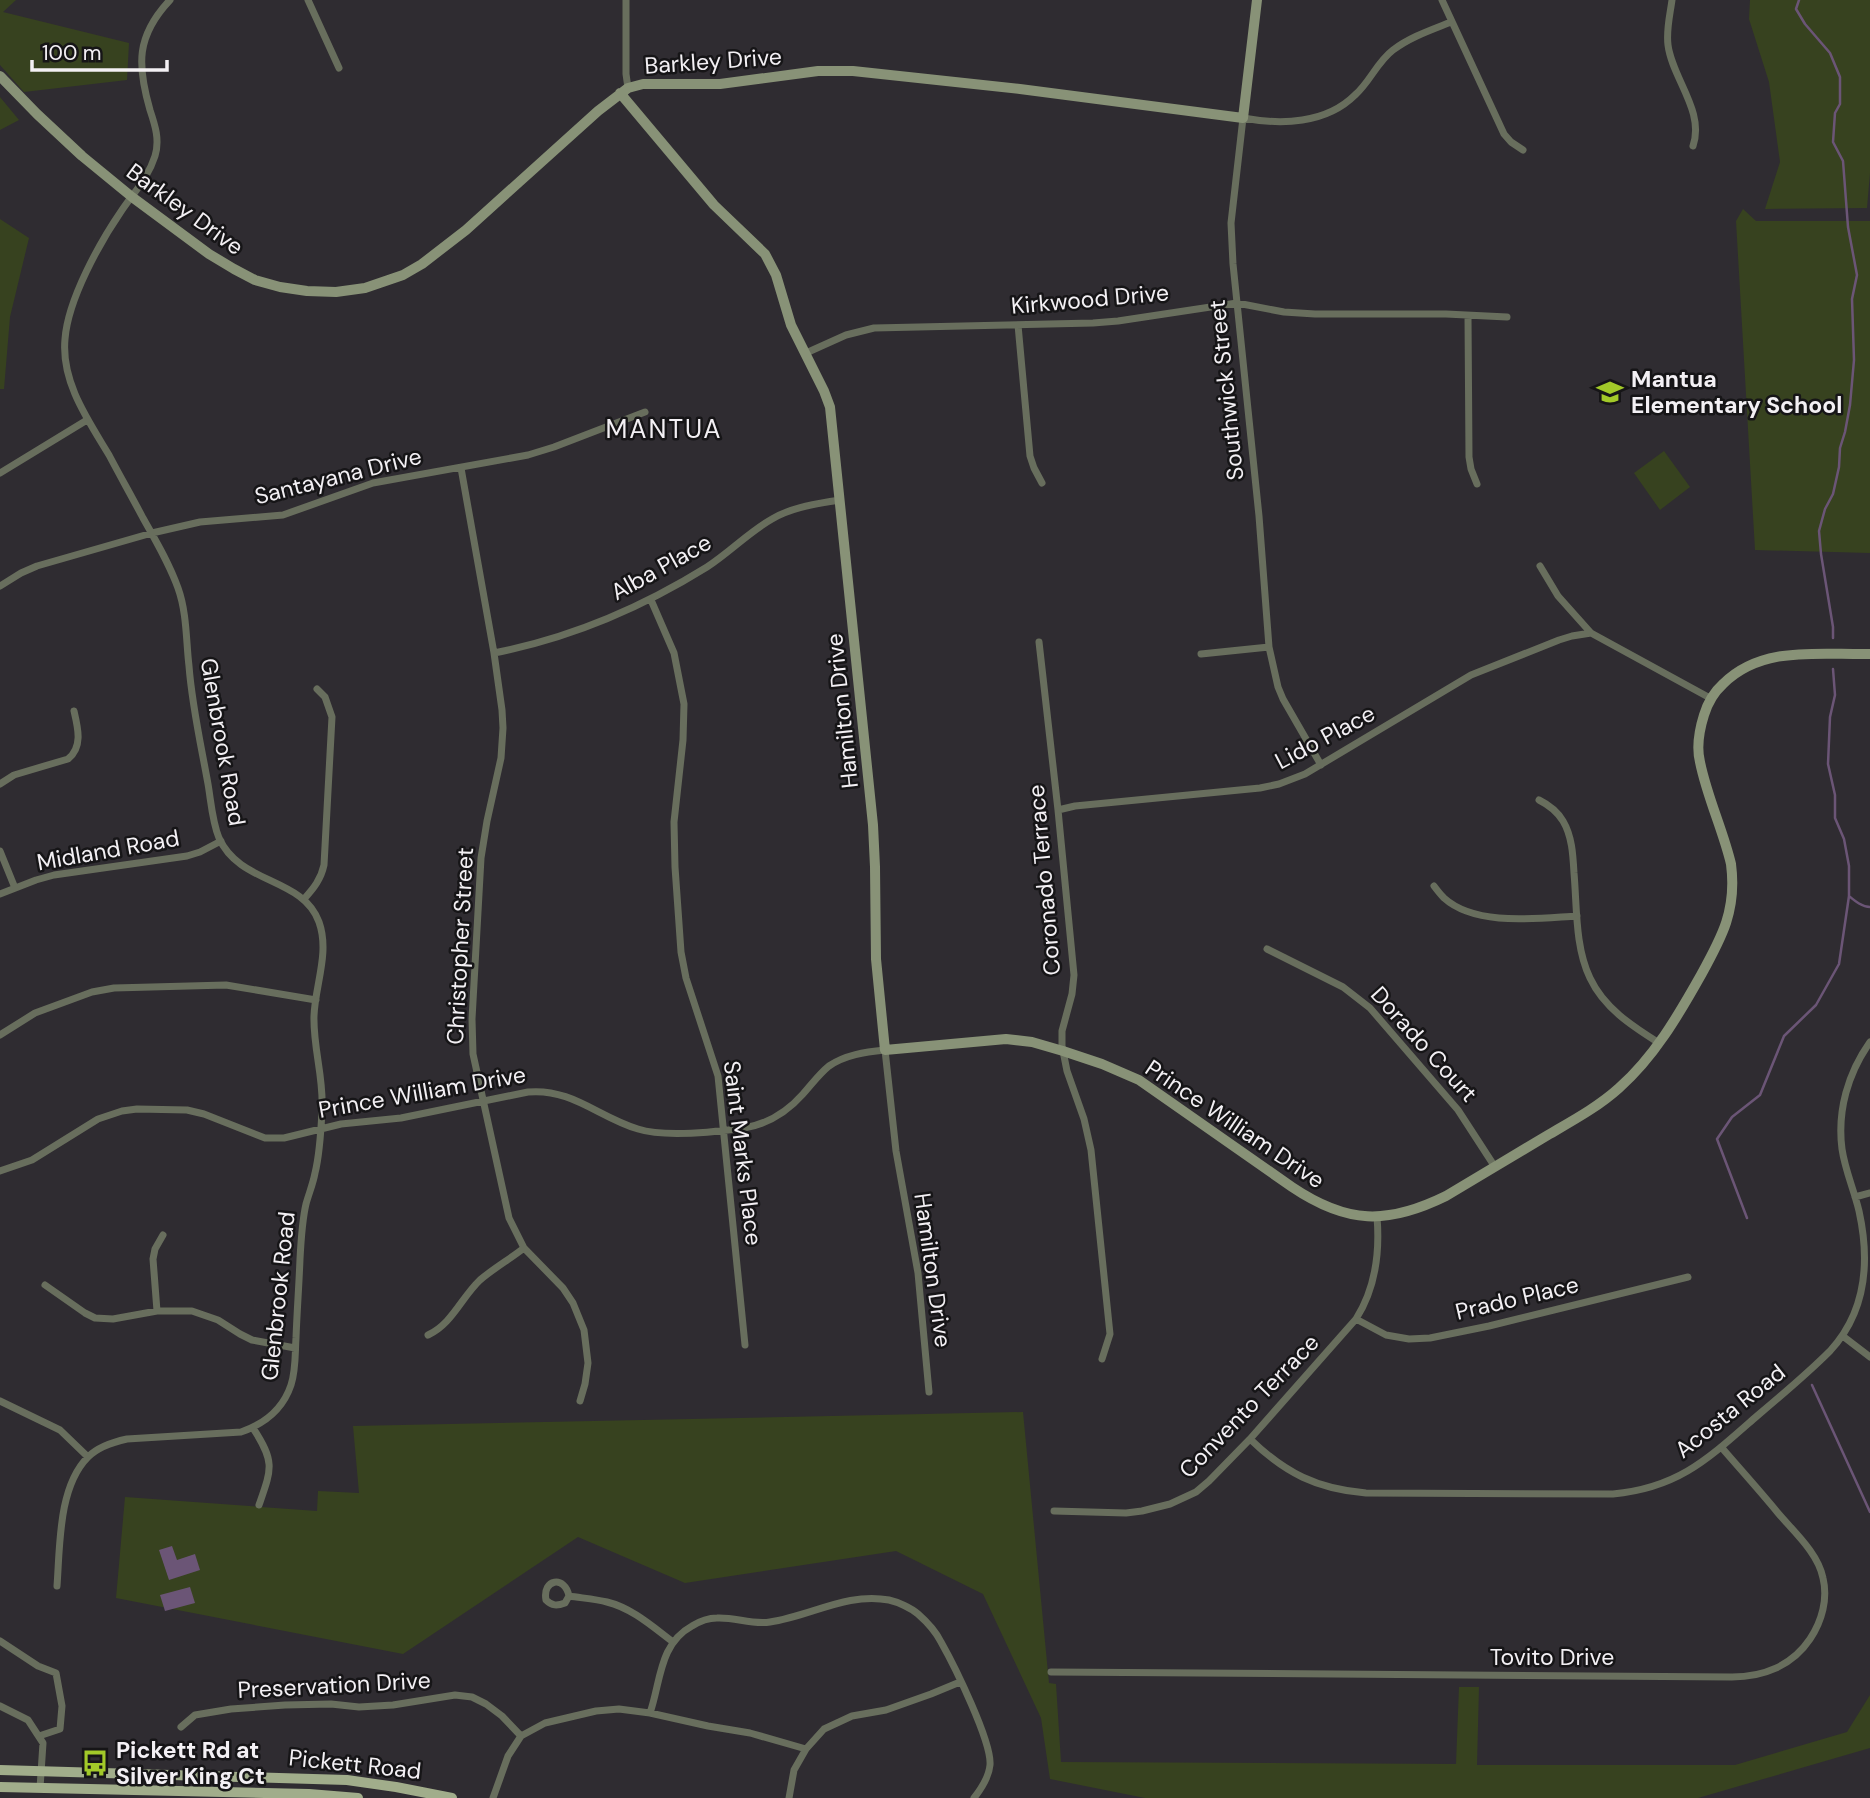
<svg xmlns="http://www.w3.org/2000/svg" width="1870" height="1798" font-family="'DM Sans',sans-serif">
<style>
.green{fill:#37421f}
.water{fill:#6b5576}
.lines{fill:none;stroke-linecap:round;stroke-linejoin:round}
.stream{stroke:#6b5576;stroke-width:2.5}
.street{stroke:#686e5d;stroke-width:7}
.secondary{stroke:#889277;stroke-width:10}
.primary{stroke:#a1ad8b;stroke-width:10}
.labels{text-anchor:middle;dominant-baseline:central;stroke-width:5;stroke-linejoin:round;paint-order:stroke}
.street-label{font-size:23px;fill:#f3f0f4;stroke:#161517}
.poi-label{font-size:23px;font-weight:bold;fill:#f3f0f4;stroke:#161517;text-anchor:start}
.quarter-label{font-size:26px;letter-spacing:2px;fill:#f3f0f4;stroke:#161517}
</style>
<rect width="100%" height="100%" fill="#2f2c31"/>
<!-- green -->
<path class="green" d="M0 0H16L3 12 129 43 127 80 24 92 0 65Z
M1750 0H1870V173L1867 208 1765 209 1780 162 1769 82 1749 19Z
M0 97 19 120 0 130Z
M1743 209 1756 221H1870V553L1755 550 1736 221Z
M0 219 29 238 10 317 4 389H0Z
M1664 451 1690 487 1660 510 1634 473Z
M1023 1412 1049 1683 1056 1684 1061 1762 1456 1764 1459 1687H1479L1477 1765H1735L1847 1732 1870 1695V1748L1698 1798H1145L1050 1779 1041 1718 983 1594 896 1551 685 1583 578 1537 403 1654 116 1598 125 1497 317 1511 318 1491 359 1493 353 1426Z"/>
<!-- water -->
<path class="water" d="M172 1546 177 1560 195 1554 200 1570 169 1580 159 1550Z
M190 1587 195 1603 165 1611 160 1595Z"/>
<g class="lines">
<!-- stream -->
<path class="stream" d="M1799 0 1796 9 1805 24 1830 53 1840 77V104L1835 113 1833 142 1843 161 1848 227 1857 275 1852 299 1854 360 1850 405 1845 432 1840 448 1839 467 1833 494 1825 509 1819 531 1821 554 1833 627V638
M1849 896C1855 901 1862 907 1870 907
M1747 1218 1717 1139 1732 1117 1760 1095 1784 1036 1816 1005 1839 964 1849 896V866L1844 839 1835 818V795L1828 764 1830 717 1835 695 1833 669
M1812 1385 1870 1512"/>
<!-- street -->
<path class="street" d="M308 0 339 68
M626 0V74L628 88
M1442 0 1504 134 1511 142 1523 150
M1672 0C1670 15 1666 30 1668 45 1672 78 1705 111 1693 146
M1468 316 1469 457 1471 469 1477 484
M1018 325 1030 456 1034 468 1042 483
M806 353 846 335 874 328 1093 323 1118 321 1237 303 1284 312 1315 314H1446L1507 317
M461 468 494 653 502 710 503 728 501 758 487 821 481 858 472 1019 473 1054 509 1218 524 1248 563 1288 573 1303 584 1330 588 1363 585 1384 580 1401
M0 473 87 420
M1540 566 1558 596 1591 633 1710 698
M0 586 21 573 37 566 152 533 200 522 283 515 373 483 528 455 554 447 645 412
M651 600 674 653 684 704 683 740 674 822 675 867 681 952 686 978 718 1076 745 1345
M1039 642 1058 810 1074 975 1072 994 1062 1031V1046L1067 1071 1084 1119 1091 1150 1110 1334 1102 1359
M494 653C571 638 641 608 707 567 730 552 749 532 772 519 792 507 817 504 839 500
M1201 654 1269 647
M1321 765 1283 699 1278 687 1269 647 1259 516 1233 264 1231 223 1243 118C1281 125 1326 124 1355 95 1370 82 1377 62 1393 50 1410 37 1431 30 1451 22
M0 784 14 775 68 759C83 747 78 728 74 711
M1539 800C1549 805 1557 811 1563 821 1572 836 1573 855 1574 873 1577 907 1575 947 1590 978 1604 1008 1632 1026 1659 1043
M1058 810 1075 806 1260 788 1279 784 1305 774 1471 675 1559 640 1572 636 1591 633
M0 851 15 888
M1434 886C1437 890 1441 895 1444 898 1476 927 1539 918 1577 916
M0 894 36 880 54 875 187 856 200 852 221 841
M304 899C314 888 321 879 324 865L332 717 325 697 317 689
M1267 949 1343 987 1370 1008 1458 1110 1495 1167
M0 1035 35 1013 92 992 114 988 226 985 316 1000
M0 1171 32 1160 98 1119 122 1111 137 1109 187 1110 204 1114 265 1138H284L341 1124 401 1118 528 1092C572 1088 598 1117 638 1129 666 1138 715 1132 744 1128 768 1124 788 1111 803 1094 812 1084 819 1074 829 1066 845 1055 865 1052 885 1050L896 1151 918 1273 929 1392
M1855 1197 1870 1193
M45 1285 85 1313 95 1318 113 1319 157 1311H192L218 1320 240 1334 252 1340 295 1348
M157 1311 153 1259 155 1249 163 1235
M1356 1319 1386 1335 1409 1339 1430 1338 1489 1326 1688 1277
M428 1335C452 1324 461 1298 480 1280 494 1268 510 1259 524 1248
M1844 1337 1870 1357
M0 1401 60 1430 88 1457
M253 1428C275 1462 272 1468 259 1505
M1250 1439C1285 1473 1317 1489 1366 1493L1613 1494C1679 1488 1709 1458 1757 1416 1782 1395 1807 1374 1830 1351 1866 1312 1870 1261 1859 1211 1854 1190 1845 1170 1842 1149 1837 1111 1848 1073 1870 1042
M1054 1511 1126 1513 1142 1511 1170 1504 1196 1492 1209 1481 1250 1439 1356 1319C1375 1289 1380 1253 1377 1217
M57 1586C60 1547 58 1487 88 1457 98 1447 113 1442 127 1439L241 1432C264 1424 283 1409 291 1385 296 1370 295 1353 296 1338 297 1311 299 1285 300 1259 301 1240 302 1221 306 1204 309 1193 313 1184 315 1173 320 1153 321 1131 322 1110 324 1078 313 1048 314 1016 315 985 330 953 319 922 303 877 240 885 219 838 212 821 211 801 208 784 201 745 192 706 189 666 186 641 187 613 178 588 169 563 156 541 143 518 132 497 120 476 109 455 88 420 61 382 65 339 68 299 100 242 122 210 135 191 148 178 155 156 160 140 155 125 150 110 137 65 136 36 170 0
M569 1596 565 1603C557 1606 552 1606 546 1600 542 1579 565 1575 569 1596 581 1598 595 1599 607 1602 632 1608 653 1627 673 1642
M0 1641 38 1666 56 1673 62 1706 60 1729 39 1736
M1051 1672 1732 1677C1763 1677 1792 1666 1810 1639 1822 1621 1828 1599 1823 1578 1818 1553 1794 1532 1778 1513 1760 1491 1741 1470 1722 1448
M0 1706 28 1720 43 1743 40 1788
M650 1713C661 1681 659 1644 692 1626 700 1621 708 1618 717 1618 735 1617 752 1625 770 1622 811 1616 847 1592 889 1600 898 1602 911 1608 918 1614 926 1621 936 1632 941 1642 954 1665 992 1742 990 1765 989 1777 981 1789 974 1798
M181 1727 195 1715 231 1709 285 1705 331 1704 359 1707 393 1705 455 1695 472 1697 486 1704 502 1716 521 1736
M493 1798 508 1756 521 1736 545 1723 596 1711 619 1709 650 1713 708 1726 750 1733 806 1749
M789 1798 794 1770 806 1749 824 1729 852 1716 886 1710 931 1694 960 1682"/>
<!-- secondary -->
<path class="secondary" d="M0 76 37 114 82 156 132 197 209 254 234 269 255 280 280 287 307 291 336 292 365 288 403 275 422 264 466 230 598 111 628 88 643 84H720L818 71H853L1020 89 1243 118 1257 0
M620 93 714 205 765 254 776 275 791 325 824 391 830 407 873 825 875 867 876 959 885 1050 1006 1039 1032 1042 1063 1051 1102 1064 1139 1080 1292 1187C1347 1224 1387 1225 1446 1196 1480 1176 1514 1155 1548 1135 1572 1121 1598 1107 1619 1088 1654 1057 1678 1016 1701 975 1722 937 1737 910 1731 864 1723 830 1707 797 1700 762 1696 746 1699 731 1704 715 1708 702 1713 693 1723 684 1762 645 1819 655 1870 654"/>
<!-- primary -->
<path class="primary" d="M0 1770 347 1780 396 1787 452 1798
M0 1787 309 1794 358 1798"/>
</g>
<!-- icons -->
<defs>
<g id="school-bare" transform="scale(2.1)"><path d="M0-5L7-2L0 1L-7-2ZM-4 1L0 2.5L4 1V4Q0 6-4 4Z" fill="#a2c929" stroke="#161517" stroke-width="2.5" paint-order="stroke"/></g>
<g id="bus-bare" transform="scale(2.1)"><path d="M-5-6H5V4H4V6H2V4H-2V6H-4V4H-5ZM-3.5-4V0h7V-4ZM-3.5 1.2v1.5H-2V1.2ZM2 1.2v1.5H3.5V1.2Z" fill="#a2c929" stroke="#161517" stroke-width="2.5" paint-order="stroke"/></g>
</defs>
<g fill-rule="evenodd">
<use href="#school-bare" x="1610" y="392"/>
<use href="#bus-bare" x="95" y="1763"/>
</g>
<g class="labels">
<!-- street labels -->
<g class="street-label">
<text transform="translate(713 61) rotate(-4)">Barkley Drive</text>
<text transform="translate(185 209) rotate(36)">Barkley Drive</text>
<text transform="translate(1090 299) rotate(-5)">Kirkwood Drive</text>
<text transform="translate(1226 390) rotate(-96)">Southwick Street</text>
<text transform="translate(338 476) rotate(-14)">Santayana Drive</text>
<text transform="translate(661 567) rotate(-29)">Alba Place</text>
<text transform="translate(842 711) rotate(-96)">Hamilton Drive</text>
<text transform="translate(1325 737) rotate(-28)">Lido Place</text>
<text transform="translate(223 742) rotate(80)">Glenbrook Road</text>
<text transform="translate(108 850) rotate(-10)">Midland Road</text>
<text transform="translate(1044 880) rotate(-95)">Coronado Terrace</text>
<text transform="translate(460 946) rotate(-87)">Christopher Street</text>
<text transform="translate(1424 1044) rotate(48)">Dorado Court</text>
<text transform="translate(422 1092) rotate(-10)">Prince William Drive</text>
<text transform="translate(1235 1124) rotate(34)">Prince William Drive</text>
<text transform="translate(743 1153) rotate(83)">Saint Marks Place</text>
<text transform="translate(933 1270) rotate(82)">Hamilton Drive</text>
<text transform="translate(278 1296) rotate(-84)">Glenbrook Road</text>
<text transform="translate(1517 1298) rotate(-13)">Prado Place</text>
<text transform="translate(1249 1406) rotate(-46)">Convento Terrace</text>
<text transform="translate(1730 1411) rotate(-39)">Acosta Road</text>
<text x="1552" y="1657">Tovito Drive</text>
<text transform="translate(334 1685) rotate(-3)">Preservation Drive</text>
<text transform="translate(355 1764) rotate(6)">Pickett Road</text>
</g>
<!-- poi labels -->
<g class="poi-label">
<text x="1631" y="379">Mantua<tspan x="1631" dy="26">Elementary School</tspan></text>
<text x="116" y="1750">Pickett Rd at<tspan x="116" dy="26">Silver King Ct</tspan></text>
</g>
<!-- quarter labels -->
<g class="quarter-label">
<text x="664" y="429">MANTUA</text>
</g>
</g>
<!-- scale -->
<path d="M32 60v10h135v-10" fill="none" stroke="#f3f0f4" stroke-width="3.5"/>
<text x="42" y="60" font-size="21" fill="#f3f0f4" stroke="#161517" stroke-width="5" paint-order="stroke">100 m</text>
</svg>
